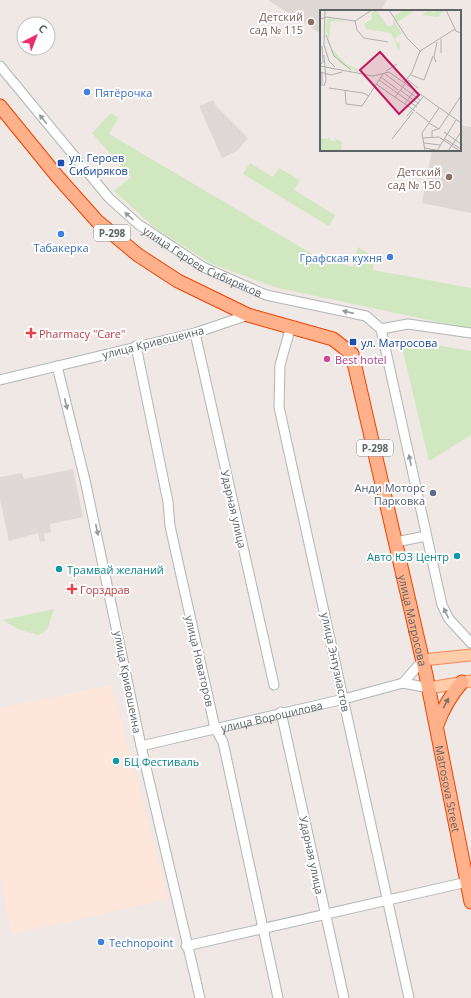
<svg xmlns="http://www.w3.org/2000/svg" width="471" height="998" font-family="'Open Sans',sans-serif">
<style>
.commercial{fill:#ffe6da}
.industrial{fill:#ded9d7}
.education{fill:#dfd7d2}
.green{fill:#d0e7c0}
.lines{fill:none;stroke-linecap:round;stroke-linejoin:round}
.minor-casing{stroke:#b0b6b7;stroke-width:11}
.major-casing{stroke:#f58657;stroke-width:13}
.highway-casing{stroke:#f34100;stroke-width:15}
.minor{stroke:#fff;stroke-width:9}
.major{stroke:#ffcda9;stroke-width:11}
.highway{stroke:#ffb18b;stroke-width:13}
.oneway{fill:#959a9b}
.oneway2{fill:#7d736d}
.education-dot{fill:#8d6e63;stroke:#fff;stroke-width:1.5}
.shop-dot{fill:#3f7fe0;stroke:#fff;stroke-width:1.5}
.transit-dot{fill:#1a4fb4;stroke:#fff;stroke-width:1.5}
.health-dot{fill:#e0444e;stroke:#fff;stroke-width:1.5}
.hotel-dot{fill:#d1479c;stroke:#fff;stroke-width:1.5}
.service-dot{fill:#5c6f8a;stroke:#fff;stroke-width:1.5}
.culture-dot{fill:#0f9aa8;stroke:#fff;stroke-width:1.5}
.labels{text-anchor:middle;dominant-baseline:central;stroke-width:4;stroke-linejoin:round;paint-order:stroke}
.shield{fill:#fff;stroke:#8d9293;stroke-width:1}
.shield-label{font-size:10px;font-weight:bold;fill:#5c6465}
.education-label{font-size:11px;fill:#785e54;stroke:#fff;text-anchor:end}
.shop-label{font-size:11px;fill:#366cbe;stroke:#fff;text-anchor:start}
.transit-label{font-size:11px;fill:#164399;stroke:#fff;text-anchor:start}
.street-label{font-size:11px;fill:#5c6465;stroke:#fff}
.health-label{font-size:11px;fill:#be3a42;stroke:#fff;text-anchor:start}
.hotel-label{font-size:11px;fill:#b23c85;stroke:#fff;text-anchor:start}
.service-label{font-size:11px;fill:#4e5e75;stroke:#fff;text-anchor:end}
.culture-label{font-size:11px;fill:#0d838f;stroke:#fff;text-anchor:start}
.inset-road{fill:none;stroke:#b0afad;stroke-width:1}
.view{fill:#c2185b;fill-opacity:0.15;stroke:#c2185b;stroke-width:2}
.inset-edge{fill:none;stroke:#5c6465;stroke-width:2}
</style>
<rect width="100%" height="100%" fill="#efe8e4"/>
<!-- commercial -->
<path class="commercial" d="M111 685 169 899 12 934 0 877V708Z"/>
<!-- industrial -->
<path class="industrial" d="M213 100 216 106 248 138 237 151 222 158 199 106Z
M73 469 83 517 50 524 51 532 44 534 45 541 40 542 38 533 9 541 0 500V477L22 473 24 479Z"/>
<!-- education -->
<path class="education" d="M268 0H387L381 11H321V34Z
M460 125 471 127V213L422 203 432 150H460Z"/>
<!-- green -->
<path class="green" d="M111 113 118 118 109 134 319 258 353 267 358 247 374 257 373 270 471 288V329L274 287 210 263 156 229 114 191 131 177 92 133Z
M250 163 273 177 279 168 300 180 294 190 335 215 329 226 243 174Z
M400 339 471 351V435L429 461Z
M54 609 47 630 38 635 18 629 3 620Z"/>
<g class="lines">
<!-- minor casing -->
<g class="minor-casing">
<g id="minor">
<path id="s1" d="M0 66 109 198 138 224 203 267 266 295 366 316 381 329"/>
<path d="M291 326 280 365 279 407 409 998"/>
<path d="M381 329 442 605 449 619 471 643"/>
<path d="M381 329 408 324 471 333"/>
<path d="M195 333 274 685"/>
<path d="M136 346 168 502 170 526 215 728 223 742 278 998"/>
<path d="M57 366 85 480 141 746 200 998"/>
<path d="M0 380 195 333 248 315"/>
<path d="M396 542 426 536"/>
<path d="M403 683 423 660"/>
<path d="M281 712 344 998"/>
<path id="s2" d="M141 746 344 699 403 683 429 688"/>
<path d="M186 946 467 882"/>
</g>
</g>
<!-- major casing -->
<g class="major-casing">
<path id="major" d="M423 660 471 655
M429 688 471 681"/>
</g>
<!-- highway casing -->
<g class="highway-casing">
<g id="highway">
<path id="s3" d="M0 106 57 176 97 221 138 255 178 281 248 315 333 339 352 354 426 675 471 902"/>
<path d="M437 725C443 708 450 696 462 682"/>
</g>
</g>
<!-- minor -->
<use href="#minor" class="minor"/>
<!-- major -->
<use href="#major" class="major"/>
<!-- highway -->
<use href="#highway" class="highway"/>
</g>
<!-- one-way arrows -->
<defs><path id="oneway-solid" d="M-6-.8H1V-3.2L6.5 0L1 3.2V.8H-6Z"/></defs>
<g class="oneway">
<use href="#oneway-solid" transform="translate(43 119) rotate(-129)"/>
<use href="#oneway-solid" transform="translate(129 216) rotate(-138)"/>
<use href="#oneway-solid" transform="translate(348 312) rotate(-167)"/>
<use href="#oneway-solid" transform="translate(66 404) rotate(76)"/>
<use href="#oneway-solid" transform="translate(410 460) rotate(-102)"/>
<use href="#oneway-solid" transform="translate(97 530) rotate(78)"/>
<use href="#oneway-solid" transform="translate(446 613) rotate(-115)"/>
</g>
<use class="oneway2" href="#oneway-solid" transform="translate(446 703) rotate(-62)"/>
<!-- markers -->
<g class="education-dot">
<circle cx="311" cy="22" r="4"/>
<circle cx="449" cy="177" r="4"/>
</g>
<g class="shop-dot">
<circle cx="87" cy="92" r="4"/>
<circle cx="61" cy="234" r="4"/>
<circle cx="390" cy="257" r="4"/>
<circle cx="101" cy="942" r="4"/>
</g>
<g class="transit-dot">
<rect x="57" y="159" width="8" height="8" rx="2"/>
<rect x="349" y="338" width="8" height="8" rx="2"/>
</g>
<g class="health-dot">
<path d="M29 327h4v4h4v4h-4v4h-4v-4h-4v-4h4z"/>
<path d="M70 583h4v4h4v4h-4v4h-4v-4h-4v-4h4z"/>
</g>
<circle class="hotel-dot" cx="327" cy="359" r="4"/>
<circle class="service-dot" cx="433" cy="493" r="4"/>
<g class="culture-dot">
<circle cx="457" cy="556" r="4"/>
<circle cx="59" cy="569" r="4"/>
<circle cx="116" cy="761" r="4"/>
</g>
<g class="labels">
<!-- shield labels -->
<g class="shield">
<rect x="94" y="225" width="36" height="16" rx="3"/>
<rect x="357" y="440" width="36" height="16" rx="3"/>
</g>
<g class="shield-label">
<text x="112" y="233">Р-298</text>
<text x="375" y="448">Р-298</text>
</g>
<!-- education labels -->
<g class="education-label">
<text x="303" y="16">Детский<tspan x="303" dy="13">сад № 115</tspan></text>
<text x="441" y="171">Детский<tspan x="441" dy="13">сад № 150</tspan></text>
</g>
<!-- shop labels -->
<g class="shop-label">
<text x="95" y="92">Пятёрочка</text>
<text x="61" y="247" text-anchor="middle">Табакерка</text>
<text x="382" y="257" text-anchor="end">Графская кухня</text>
<text x="109" y="942">Technopoint</text>
</g>
<!-- transit labels -->
<g class="transit-label">
<text x="69" y="157">ул. Героев<tspan x="69" dy="13">Сибиряков</tspan></text>
<text x="361" y="342">ул. Матросова</text>
</g>
<!-- street labels -->
<g class="street-label">
<text stroke="none"><textPath href="#s1" startOffset="285">улица Героев Сибиряков</textPath></text>
<text transform="translate(153 342) rotate(-14)">улица Кривошеина</text>
<text transform="translate(234 509) rotate(77)">Ударная улица</text>
<text stroke="none"><textPath href="#s3" startOffset="715">улица Матросова</textPath></text>
<text transform="translate(200 661) rotate(77)">улица Новаторов</text>
<text transform="translate(336 662) rotate(78)">улица Энтузиастов</text>
<text transform="translate(128 682) rotate(79)">улица Кривошеина</text>
<text stroke="none"><textPath href="#s2" startOffset="134">улица Ворошилова</textPath></text>
<text stroke="none"><textPath href="#s3" startOffset="887">Matrosova Street</textPath></text>
<text transform="translate(312 855) rotate(78)">Ударная улица</text>
</g>
<!-- health labels -->
<g class="health-label">
<text x="39" y="333">Pharmacy "Care"</text>
<text x="80" y="589">Горздрав</text>
</g>
<!-- hotel labels -->
<g class="hotel-label">
<text x="335" y="359">Best hotel</text>
</g>
<!-- service labels -->
<g class="service-label">
<text x="425" y="487">Анди Моторс<tspan x="425" dy="13">Парковка</tspan></text>
</g>
<!-- culture labels -->
<g class="culture-label">
<text x="449" y="556" text-anchor="end">Авто ЮЗ Центр</text>
<text x="67" y="569">Трамвай желаний</text>
<text x="124" y="761">БЦ Фестиваль</text>
</g>
</g>
<!-- overview -->
<g transform="translate(320 10)">
<rect width="141" height="141" fill="#efe8e4"/>
<path d="M56 0 68 17 73 15V9L82 23 74 29 77 33 80 32 79 41 71 23 46 19 44 14 52 9 51 4ZM84 0 93 2 77 12 74 6ZM109 0 114 3 117 0H124L118 7 102 5ZM10 8 26 12 11 11 9 30 12 39 26 54 39 60 38 62 21 54 12 42 6 20 7 9ZM9 127 11 131H16L14 128 22 132 21 141H0V128L7 129Z" fill="#d0e7c0"/>
<path class="inset-road" d="M5 0 4 35 9 51 15 57M69 0 87 28 101 42M126 0 136 21 141 23M0 9 7 7 35 11 52 0M35 11 37 20 44 28 68 32M6 25 14 46 31 60M121 43V29M116 52 114 47 117 32M0 55 3 52 2 36M0 56 53 66 69 62 141 113M66 61 77 54M0 62 11 65 22 62M65 64 101 91M91 65 104 70 113 46M61 67 78 80M59 70 97 97M88 70 98 78M84 73 92 62 100 41 135 19M56 74 95 101M2 76V63M4 76 6 70 4 45M9 78 43 83 49 86M25 80 26 94 42 96 63 64M80 80 99 94M75 87 85 74M85 94 94 81M96 102 109 112M87 106 103 87M109 113 119 119 141 86M124 122 141 134M112 127V121L118 119M103 128 119 127 140 141M72 129 93 102M125 129 141 139M104 133 120 135M105 138 120 141M105 141 102 123 119 98M117 141 136 110M128 141 141 122"/>
<path class="view" d="M60 42 99 85 79 104 40 60Z"/>
<rect width="141" height="141" class="inset-edge"/>
</g>
<!-- north arrow -->
<g transform="translate(36 36) rotate(42)"><circle r="19" fill="#ffffff" stroke="#bec1c1"/>
<path d="M0-3L7 15L0 10L-7 15Z" fill="#ed2c6e"/>
<text y="-6" font-size="11" font-weight="bold" text-anchor="middle" fill="#5c6465">С</text>
</g>
</svg>
